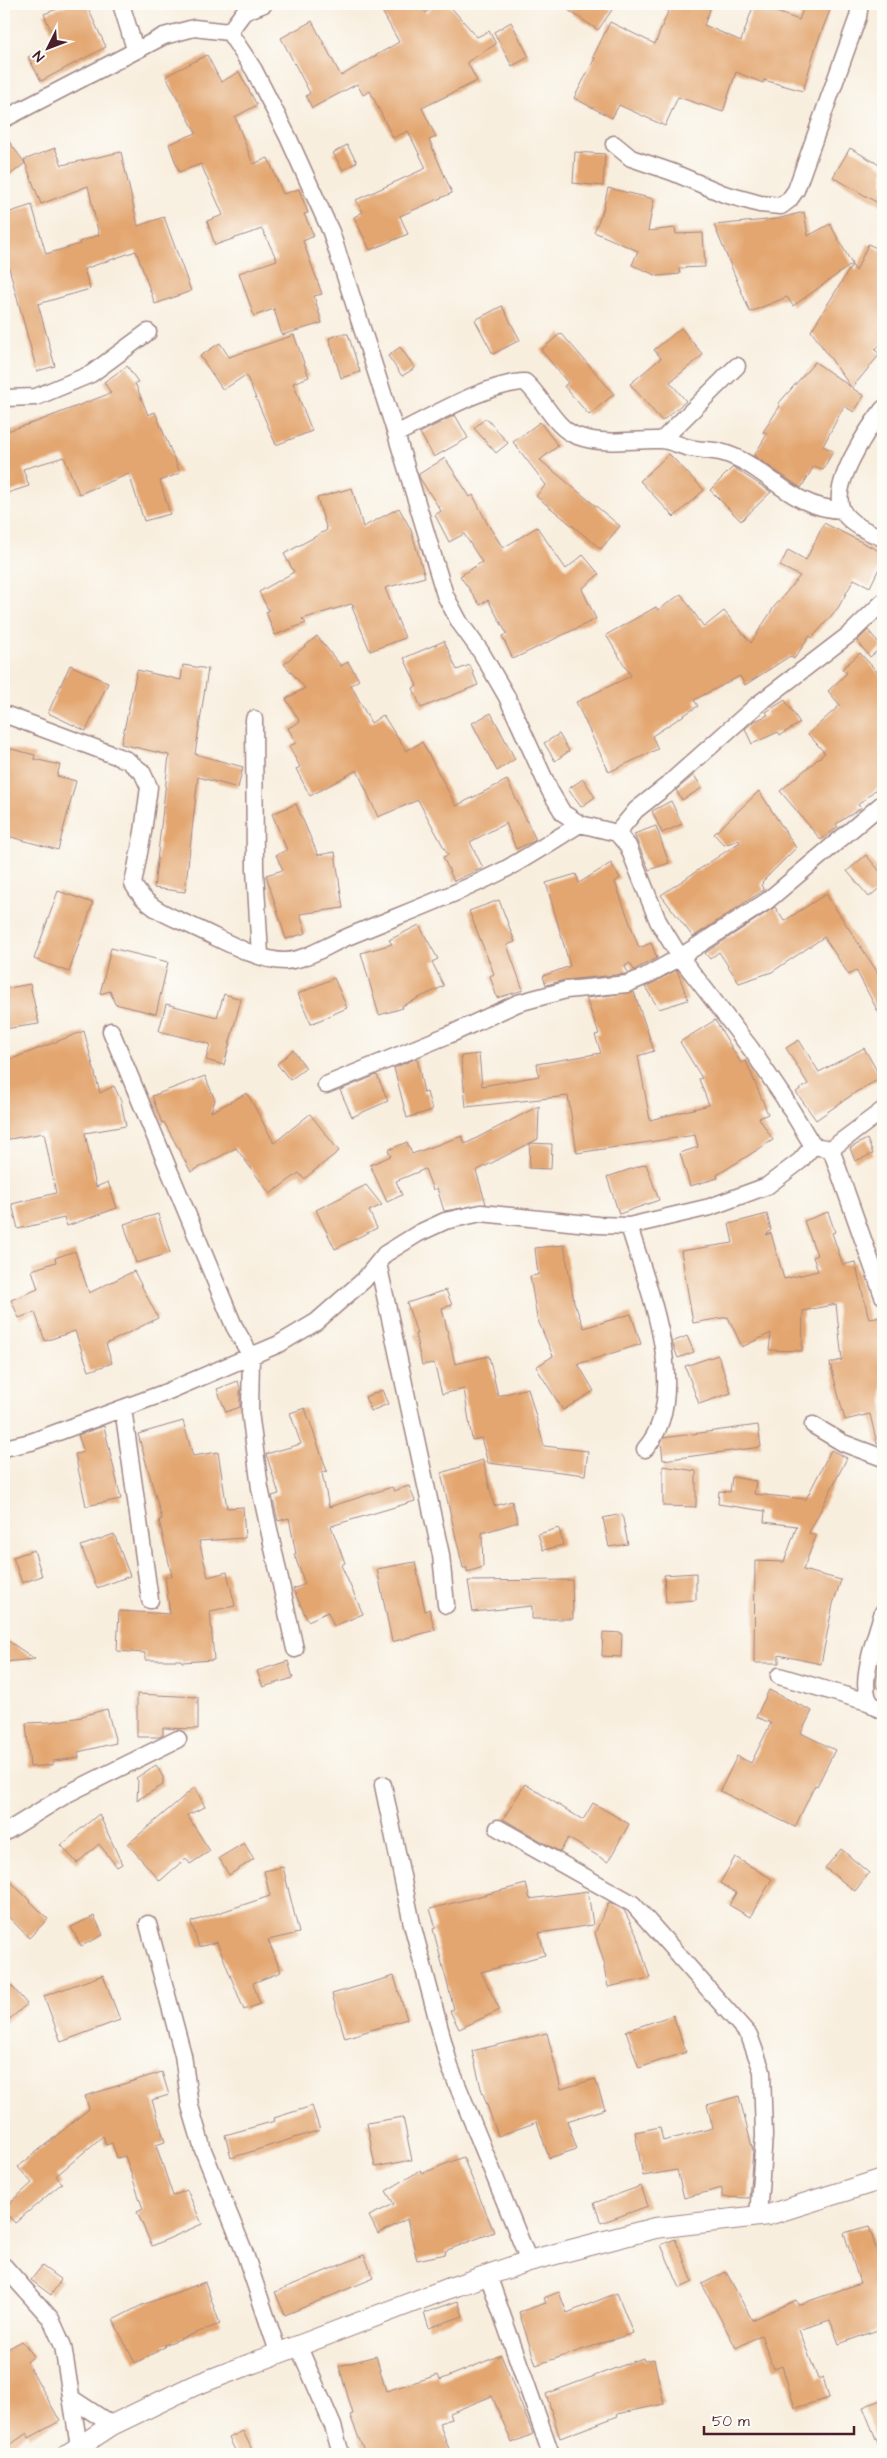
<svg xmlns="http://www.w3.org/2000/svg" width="887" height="2458" font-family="'Architects Daughter',sans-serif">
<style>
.building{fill:#e3a66f}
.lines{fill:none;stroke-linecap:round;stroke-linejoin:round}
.minor-casing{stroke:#a18684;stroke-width:19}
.tertiary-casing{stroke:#a18684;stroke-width:22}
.minor{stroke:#fff;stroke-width:16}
.tertiary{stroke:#fff;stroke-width:20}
</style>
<rect width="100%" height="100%" fill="#fdfcf7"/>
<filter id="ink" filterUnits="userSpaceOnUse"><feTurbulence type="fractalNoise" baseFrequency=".02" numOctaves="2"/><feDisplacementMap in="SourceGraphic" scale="10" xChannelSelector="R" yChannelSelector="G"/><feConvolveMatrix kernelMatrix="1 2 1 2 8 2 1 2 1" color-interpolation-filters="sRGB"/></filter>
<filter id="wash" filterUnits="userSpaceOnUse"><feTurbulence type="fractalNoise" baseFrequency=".0096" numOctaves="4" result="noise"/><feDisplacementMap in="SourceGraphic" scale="20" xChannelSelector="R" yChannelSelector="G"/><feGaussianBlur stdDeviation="1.12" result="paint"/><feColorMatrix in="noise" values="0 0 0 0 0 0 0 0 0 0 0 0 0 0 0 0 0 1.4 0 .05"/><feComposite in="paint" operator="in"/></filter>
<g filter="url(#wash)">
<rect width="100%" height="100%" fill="#f8eede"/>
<g id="blocks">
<!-- building -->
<path class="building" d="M70 4H86L106 47 41 81 28 57 56 43 44 14Z
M378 4H421L426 13 436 4H448L477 37 489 31 496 44 467 62 477 81 422 108 436 137 429 140 452 193 400 216 408 234 370 250 354 217 363 212 356 200 426 168 408 131 393 138 370 91 363 95 357 84 312 108 306 96 310 93 281 38 312 21 341 76 399 42Z
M559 4H603L612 10 598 30Z
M671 4H712L704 25 741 41 754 4 799 20 805 4H813L830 10 815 49 803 91 764 80 763 83 736 72 723 112 678 97 665 126 619 105 612 118 574 98 595 58 593 57 610 22 655 44Z
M511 22 529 57 512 66 494 32Z
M207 55 221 82 239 72 257 105 235 117 253 164 268 158 283 194 299 189 308 213 304 214 314 236 303 241 322 294 314 296 322 323 282 335 274 309 254 316 239 273 277 260 262 229 215 245 207 221 223 215 201 164 179 172 169 144 196 133 166 76Z
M4 135 25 163 4 180Z
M347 145 357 162 343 170 333 153Z
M55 148 62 165 121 152 138 226 164 217 191 291 155 304 136 251 84 269 90 289 38 304 55 366 37 371 8 264 4 265V214L32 205 46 254 80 244 79 242 99 235 88 186 41 204 24 160Z
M850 148 883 167V206L833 177Z
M575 152 605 154 603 186 573 183Z
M608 188 654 199 648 231 675 228 676 234 703 233 705 267 679 268 680 274 658 276 632 265 638 251 594 232 603 210Z
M804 212 808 236 830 224 852 264 793 306 787 297 750 312 714 225 777 219Z
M868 244 883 251V341L875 350 880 354 852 388 864 396 854 412 844 406 823 446 833 451 823 470 814 466 801 488 754 456 767 434 763 432 780 406 778 404 815 362 851 387 811 331 852 265 856 271Z
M502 306 520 340 493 354 475 320Z
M681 328 703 355 670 382 686 401 662 421 630 384 661 358 654 350Z
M561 333 614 394 589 415 564 386 568 383 541 350Z
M341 334H348L360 372 341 378 329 338Z
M294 335 309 377 293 383 312 431 276 445 246 375 223 390 200 356 220 343 229 357Z
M400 347 415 368 402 376 388 356Z
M127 366 138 382 135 383 148 415 155 412 180 473 160 481 170 514 144 521 129 474 79 494 64 457 23 469 29 486 4 494V432L36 422 111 393 104 382Z
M455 415 468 438 434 457 420 433Z
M486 418 508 443 496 453 474 428Z
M540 422 558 446 540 460 620 526 601 549 536 496 546 485 513 442Z
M669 454 704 490 674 517 640 481Z
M445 458 470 497 473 495 487 523 503 548 537 527 566 569 583 555 599 574 582 589 596 619 513 659 502 636 507 634 488 600 480 605 460 576 482 562 464 534 449 542 435 515 441 511 419 477V474Z
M733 467 771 492 741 521 710 490Z
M352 488 363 527 399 508 411 530 425 577 385 588 405 638 370 651 352 607 354 605 351 604 302 619 306 623 275 635 266 612 269 611 259 592 294 572 284 554 327 530 317 498Z
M824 523 883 553V560L870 587 854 579 838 608 812 638 810 636 794 659 790 656 745 685 740 676 694 700 698 706 652 736 658 749 609 772 576 702 631 676 606 635 656 607 658 610 681 594 704 627 724 611 751 643 774 607 800 576 780 566 788 550 806 560Z
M868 630 882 647 870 657 857 641Z
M317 636 341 666 348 662 359 680 351 685 371 723 383 715 406 751 422 742 456 806 507 780 536 840 516 849 506 823 470 842 483 868 454 881 443 857 448 855 418 800 378 817 357 770 310 796 296 769 300 767 289 746 296 743 288 728 300 722 286 699 305 688 284 664Z
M444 641 457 670 470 665 478 685 421 708 413 688 417 686 404 658Z
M860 653 883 678V783L858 805 861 808 836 824 838 827 821 840 780 791 825 753 808 734 840 705 828 691 847 673 842 669Z
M70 665 108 683 86 731 48 713Z
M183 665 208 669 195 754 243 767 238 788 198 777 185 892 154 888 169 755 121 744 137 670 181 680Z
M785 700 800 723 780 735 778 732 752 744 745 729 753 722 768 715 766 712Z
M491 713 515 759 497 771 472 723Z
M559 734 569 751 555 761 544 743Z
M4 747 35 755 34 759 60 765 57 776 76 781 58 850 4 835Z
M694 775 702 788 682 800 676 790Z
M583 779 595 797 581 807 568 789Z
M759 791 796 848 762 882 763 883 761 885 764 890 693 937 661 895 740 842 739 840 724 845 714 834Z
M671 801 682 824 662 833 652 811Z
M296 804 318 855 335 852 343 908 300 914 306 933 286 939 266 875 283 870 276 855 287 850 272 814Z
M656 826 669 863 649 870 634 834Z
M866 855 883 875V885L869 897 847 871Z
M611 863 620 878 615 882 639 948 651 943 657 958 634 970 630 963 625 966 628 973 625 974 565 980 546 985 543 976 570 966 546 883 576 874 579 883Z
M58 891 93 903 69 972 34 959Z
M826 894 878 973 883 970V1021L856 970 849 975 824 937 772 972 739 983 719 952 710 959 705 953 775 907 784 921Z
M499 900 515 942 507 945 523 990 497 998 490 976 494 974 469 911Z
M419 925 438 959 432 962 444 986 402 1006 403 1008 379 1015 361 953 392 944 389 940Z
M111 948 168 962 156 1014 115 1004 110 991 100 994Z
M677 970 688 1000 659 1009 645 987Z
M334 978 347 1008 311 1024 298 994Z
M30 984 39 1024 4 1029V989Z
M634 992 654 1051 638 1056 650 1120 709 1105 699 1079 702 1078 680 1042 715 1020 741 1063 746 1061 768 1114 759 1118 773 1140 717 1175 718 1178 690 1186 680 1153 698 1147 695 1135 577 1153 568 1096 466 1107 461 1056 479 1054 482 1086 539 1076 537 1064 601 1053 595 1035 599 1034 586 998Z
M224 994 241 999 224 1065 206 1060 210 1044 159 1031 166 1004 217 1017Z
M84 1031 100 1093 114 1086 121 1101 126 1126 85 1133 96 1187 108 1182 117 1208 67 1226 64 1218 18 1229 12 1204 56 1193 44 1133 4 1140V1062Z
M799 1040 819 1072 864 1048 881 1078 856 1092 816 1120 796 1092 808 1084 786 1048Z
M293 1050 306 1068 290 1080 277 1064Z
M417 1058 424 1093 427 1092 432 1110 407 1118 394 1068Z
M377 1075 388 1101 352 1117 340 1090Z
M205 1076 215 1100 211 1112 247 1093 274 1143 310 1114 339 1151 304 1179 299 1173 270 1194 236 1148 191 1172 164 1122 162 1123 152 1096Z
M539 1106 538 1139 476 1171 486 1204 444 1211 437 1188 433 1190 425 1169 396 1181 402 1195 387 1202 370 1165 391 1156 388 1150 407 1142 412 1154 462 1136 465 1144Z
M867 1139 873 1154 855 1161 850 1148Z
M530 1143 552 1144 551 1169 529 1168Z
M646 1164 659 1200 619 1214 607 1177Z
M366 1185 382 1205 369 1211 377 1228 335 1249 316 1210Z
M828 1212 835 1232 832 1233 843 1265 855 1262 869 1319 883 1317V1443L877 1444 870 1414 845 1420 830 1363 842 1360 836 1304 803 1311 802 1351 769 1350 771 1333 742 1347 728 1317 693 1323 681 1251 733 1243 729 1224 767 1214 771 1230 766 1235 771 1233 784 1279 818 1271 813 1257 817 1255 804 1221Z
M158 1214 170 1253 136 1263 124 1224Z
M564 1245 574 1302 584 1328 631 1314 641 1344 578 1364 594 1391 563 1410 536 1367 553 1356 537 1318 530 1276 538 1275 535 1248Z
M75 1251 89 1293 134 1271 158 1318 106 1344 112 1363 89 1371 75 1331 45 1341 35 1312 19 1318 11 1300 38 1289 32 1270 56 1262 55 1258Z
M446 1290 452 1305 442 1308 455 1364 489 1356 498 1396 528 1388 544 1446 588 1451 585 1475 488 1463 481 1438 472 1440 464 1389 442 1394 434 1363 422 1365 415 1334H417L407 1303Z
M687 1336 694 1352 678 1358 672 1342Z
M718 1355 731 1393 699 1404 685 1366Z
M238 1381 240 1388V1407L226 1412 217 1389Z
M382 1390 388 1404 371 1411 365 1397Z
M305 1408 327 1471 322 1473 329 1507 392 1487 394 1491 409 1486 415 1501 331 1526 345 1563 341 1565 363 1614 334 1626 328 1612 308 1621 293 1589 305 1584 294 1554H296L289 1518 278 1521 272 1496 279 1494 266 1454 301 1444 290 1413Z
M183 1421 193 1456 218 1452 227 1508 243 1507 245 1538 199 1541 208 1577 227 1572 235 1606 210 1611 214 1660 182 1662 181 1660H145V1653L117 1651 119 1611 170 1614 165 1577 172 1576 159 1520 162 1519 138 1434Z
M758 1425 761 1447 663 1460 661 1442 663 1438Z
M104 1426 121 1499 86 1506 75 1454 84 1452 78 1435Z
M831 1450 847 1458 809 1533 816 1536 803 1570 841 1580 833 1604 821 1664 779 1655V1663H754L755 1561 784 1562 797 1526 764 1522 765 1511 718 1504 719 1491 730 1492 732 1477 756 1481 754 1494 806 1499Z
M483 1460 494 1506 512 1501 518 1522 482 1533 483 1567 467 1572V1568H463L441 1473Z
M663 1466 696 1471V1507L663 1506Z
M622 1514 628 1544 609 1547 603 1518Z
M559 1528 563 1545 543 1550 538 1534Z
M114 1534 130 1576 97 1588 81 1546Z
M34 1550 42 1576 22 1583 13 1557Z
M415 1562 425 1611 429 1609 435 1630 392 1642 377 1569Z
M696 1573V1600L666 1602 664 1575Z
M572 1580 573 1619H532V1606L473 1612 468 1581Z
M603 1632 622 1633 621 1657 602 1656Z
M4 1638 35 1659 4 1662Z
M883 1645V1690L877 1688 876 1683Z
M288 1661 293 1678 263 1687 257 1671Z
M769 1690 812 1711 801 1733 835 1750 817 1786 815 1785 795 1827 720 1791 737 1756 751 1763 771 1723 756 1717Z
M137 1694 198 1697V1729L163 1728V1735L159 1737H137Z
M107 1709 116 1743 78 1752 79 1758 53 1761V1765L30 1767 26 1723 50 1722 82 1717V1716Z
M156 1765 163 1777V1785L137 1800 138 1781 136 1778Z
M525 1784 583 1820 593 1803 629 1824 608 1862 568 1838 560 1852 503 1819Z
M195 1787 205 1807 187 1815 210 1851 190 1864 186 1858 160 1881 128 1844Z
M99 1814 122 1864 117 1867 99 1844 77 1863 61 1845Z
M244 1843 254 1859 229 1875 219 1858Z
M841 1849 869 1873 855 1891 825 1868Z
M735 1857 772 1879 750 1917 729 1905 736 1893 720 1883Z
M283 1867 299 1933 268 1940 281 1972 253 1983 260 2004 244 2010 217 1942 199 1947 191 1922 270 1896 264 1871Z
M4 1875 48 1919 29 1938 4 1912Z
M526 1884 530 1899 588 1891 593 1925 539 1933 545 1955 481 1972 500 2010 459 2029 450 2011 454 2009 433 1929 436 1928 430 1909Z
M609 1902 624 1910 636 1934 650 1978 608 1987 604 1967 605 1966 595 1933Z
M94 1916 103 1935 81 1946 71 1927Z
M103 1975 120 2020 61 2042 44 1996Z
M394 1976 407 2019 345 2038 332 1994Z
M4 1977 27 2004 4 2024Z
M673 2015 686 2052 639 2068 626 2031Z
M547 2033 561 2089 595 2079 605 2109 567 2121 577 2149 549 2158 537 2122 498 2136 481 2088 472 2051Z
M162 2072 169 2095 152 2100 165 2142 156 2145 173 2196 187 2190 202 2224 152 2246 137 2212 143 2209 125 2156 117 2158 112 2143 106 2145 103 2136 56 2176 62 2183 15 2223 4 2211V2208L32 2183 18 2167 89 2109 85 2096Z
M739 2096 753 2151 749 2198 722 2197V2188L684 2198 677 2170 643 2176 635 2132 660 2127 663 2141 713 2128 707 2105Z
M312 2106 320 2130 231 2158 225 2135 275 2121 274 2118Z
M403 2117 412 2160 375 2167 367 2123Z
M463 2157 494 2232 445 2251 446 2254 417 2260 407 2219 378 2234 369 2216 394 2204 386 2191 421 2170 423 2173Z
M641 2186 648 2206 601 2223 594 2203Z
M869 2226 883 2272V2328L839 2344 830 2320 799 2330 818 2379 823 2377 829 2398 795 2408 782 2366 774 2369 761 2335 736 2348 702 2284 726 2272 752 2320 796 2300 798 2305 860 2283 844 2233Z
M675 2239 693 2282 680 2288 661 2245Z
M364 2255 374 2278 285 2315 275 2292Z
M42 2266 61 2280 51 2295 31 2280Z
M205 2282 220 2324 164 2345 165 2347 135 2363 113 2320 142 2305Z
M559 2292 567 2313 617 2293 633 2333 536 2365 519 2312 546 2303 544 2298Z
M458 2301 463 2316 429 2328 424 2313Z
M22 2341 34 2356 27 2362 60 2421 29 2438 27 2433 4 2449V2351Z
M501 2355 533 2434 512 2443 492 2396 450 2413 452 2419 439 2423 451 2454H365L350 2415 353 2414 339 2366 376 2356 386 2391 438 2375 440 2380Z
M643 2358 644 2361 654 2359 664 2404 617 2414 618 2416 560 2438 546 2394Z
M883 2399V2454H882L863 2407Z
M243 2431 254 2454H237L229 2438Z"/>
</g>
</g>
<g filter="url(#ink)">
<use href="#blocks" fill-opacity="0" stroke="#a18684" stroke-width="1"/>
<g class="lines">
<!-- minor casing -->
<g class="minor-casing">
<path id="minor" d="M121 4 135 49
M229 32 244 12 264 4
M4 119 164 36 194 28 229 32 254 70 288 137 331 232 396 434 445 595 460 623 481 652 507 697 550 791 563 813 580 824 617 833 628 846 658 921 680 957 751 1049 784 1098 813 1146
M614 144 631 158 672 172 724 194 760 204 781 206 789 200 796 190 858 17 860 4
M4 398 36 397 91 374 148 332
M883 409C868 429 830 485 842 510 849 524 870 533 883 538
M396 434C431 417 487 383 525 382 543 397 554 428 577 436 604 446 633 439 660 440 670 440 680 446 690 448 700 450 710 450 720 452 767 464 787 508 842 510
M662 440 737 366
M4 714 127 760 142 772 149 787 143 832 133 884C147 910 171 916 196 928 221 939 258 961 285 961 306 960 326 946 345 938 397 916 451 897 502 871 528 857 554 840 580 824
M254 719 255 869 260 955
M617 833 636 810 665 787 757 705 851 633 883 602
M111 1031 234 1326 251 1356 250 1412 260 1488 295 1649
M326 1085 453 1033 518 1003 566 990 627 984 646 976 680 957 767 901 883 803
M813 1146 831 1149 883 1296
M831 1149 883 1110
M629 1226C647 1286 693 1395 645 1449
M378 1263 441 1555 446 1605
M123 1408 150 1600
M813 1425 843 1443 883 1458
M4 1448 31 1442 164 1393 279 1344 316 1322 364 1280 385 1254 419 1233 445 1221 481 1213 598 1225 629 1226 710 1207 767 1186 800 1161 813 1146
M883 1612C877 1632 858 1684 870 1702 873 1706 879 1709 883 1711
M779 1676 871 1703
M383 1785 412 1924 450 2067 529 2261
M498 1828 633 1904 749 2035 762 2071 764 2136 758 2216
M4 1833 69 1793 178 1739
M148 1924 183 2055 190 2106 203 2150 244 2251 278 2352
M4 2266 51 2319 63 2346 79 2447
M488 2275 551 2454
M298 2345 333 2426 341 2454
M71 2398 112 2425"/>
</g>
<!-- tertiary casing -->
<g class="tertiary-casing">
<path id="tertiary" d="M68 2454 112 2425 193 2386 447 2289 529 2261 655 2228 768 2215 883 2179"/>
</g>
<!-- minor -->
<use href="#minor" class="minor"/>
<!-- tertiary -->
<use href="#tertiary" class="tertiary"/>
</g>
</g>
<!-- margin -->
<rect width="887" height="2458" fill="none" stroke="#fdfcf7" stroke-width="20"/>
<!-- north arrow -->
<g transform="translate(48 48) rotate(228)" stroke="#fdfcf7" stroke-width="4" paint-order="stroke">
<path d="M0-4L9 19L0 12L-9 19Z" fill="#4a1f2b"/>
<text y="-8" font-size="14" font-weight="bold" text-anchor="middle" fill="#4a1f2b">N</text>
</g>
<!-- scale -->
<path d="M704 2426v8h150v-8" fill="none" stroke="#4a1f2b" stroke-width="2.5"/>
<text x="712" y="2426" font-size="15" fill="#4a1f2b" stroke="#fdfcf7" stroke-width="4" paint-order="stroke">50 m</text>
</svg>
